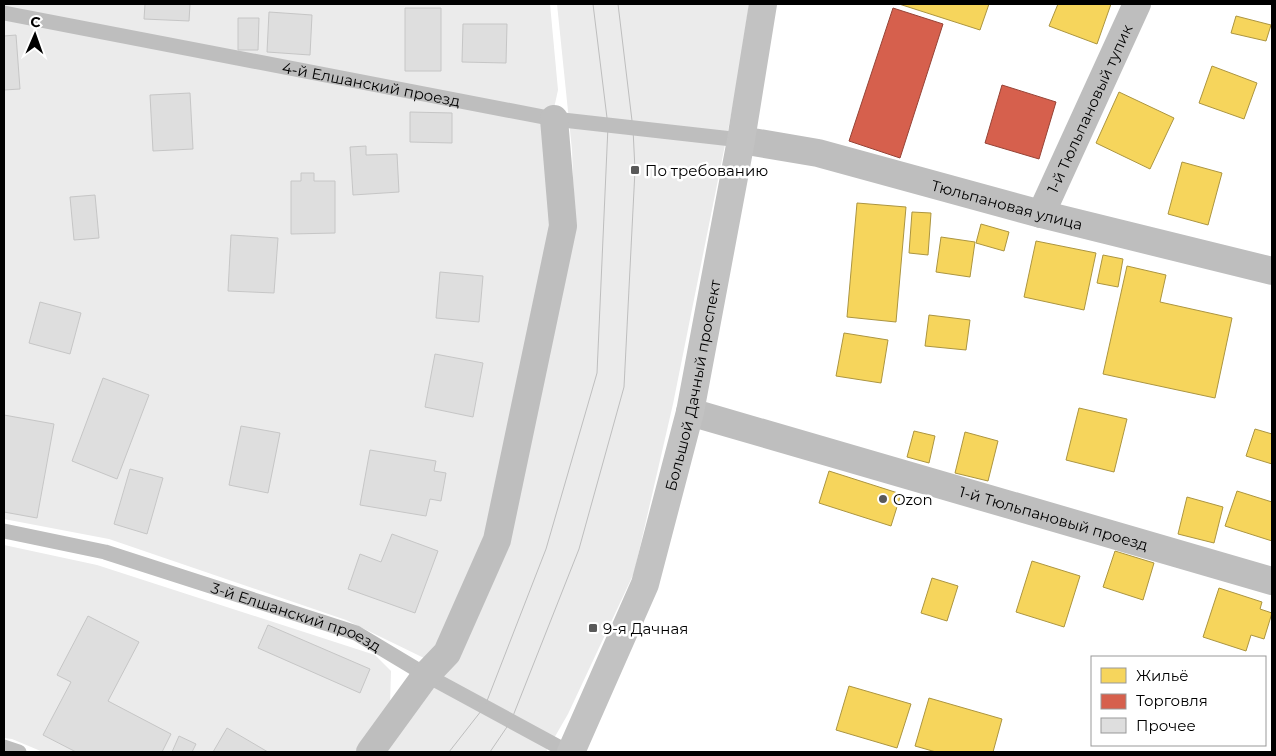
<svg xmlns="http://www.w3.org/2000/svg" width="1276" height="756" font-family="Montserrat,sans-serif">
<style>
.green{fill:#ebebeb}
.homes{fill:#f6d55c;stroke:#ac9540}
.shops{fill:#d6604d;stroke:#964336}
.building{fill:#dedede;stroke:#c6c6c6}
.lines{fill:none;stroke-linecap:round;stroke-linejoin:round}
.service{stroke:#bebebe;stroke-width:15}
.minor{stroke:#bebebe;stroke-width:28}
.secondary{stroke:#c2c2c2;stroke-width:28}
.tram{stroke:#bebebe;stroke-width:1}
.poi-dot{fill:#595959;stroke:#fff;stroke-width:2}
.labels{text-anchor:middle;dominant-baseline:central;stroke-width:5;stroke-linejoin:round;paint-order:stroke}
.street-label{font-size:15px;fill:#000;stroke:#fff}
.poi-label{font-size:15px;fill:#000;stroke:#fff;text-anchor:start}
</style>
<rect width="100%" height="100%" fill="#fff"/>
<!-- green -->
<path class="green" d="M4 4H550L558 90 549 131 554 228 488 536 447 637 426 659 346 620 109 539 4 519Z
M557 4H749L736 90 673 404 634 573 568 714 546 752H383L455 659 574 204 572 150Z
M4 545 97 565 375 655 391 671 390 705 357 752H43L12 739 4 738Z"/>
<!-- homes -->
<path class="homes" d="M899 4H989L980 30Z
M1058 4H1111L1097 44 1049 26Z
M1236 16 1271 25 1266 41 1231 33Z
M1212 66 1257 83 1244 119 1199 103Z
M1119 92 1174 118 1150 169 1096 143Z
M1182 162 1222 173 1208 225 1168 214Z
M857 203 906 207 896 322 847 317Z
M912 212 931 213 928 255 909 253Z
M981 224 1009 232 1004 251 976 243Z
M941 237 975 242 970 277 936 272Z
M1036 241 1096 253 1084 310 1024 297Z
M1103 255 1123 259 1118 287 1097 283Z
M1127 266 1166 275 1160 302 1232 318 1215 398 1103 374Z
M929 315 970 320 966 350 925 346Z
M844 333 888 340 881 383 836 376Z
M1079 408 1127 419 1114 472 1066 460Z
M1255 429 1272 434V464L1246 456Z
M914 431 935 436 929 463 907 457Z
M965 432 998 441 988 481 955 473Z
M829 471 901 494 891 526 819 503Z
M1237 491 1272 502V541L1225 526Z
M1187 497 1223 507 1214 543 1178 534Z
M1115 551 1154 563 1143 600 1103 587Z
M1032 561 1080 576 1064 627 1016 612Z
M932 578 958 586 947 621 921 613Z
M1219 588 1262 602 1260 609 1272 613 1264 639 1251 635 1246 651 1203 637Z
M849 686 911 704 897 748 836 730Z
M929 698 1002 719 993 752H936L915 746Z"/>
<!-- shops -->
<path class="shops" d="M893 8 943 24 900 158 849 141Z
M1002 85 1056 102 1039 159 985 143Z"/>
<!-- building -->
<path class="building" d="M145 4H190L189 21 144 19Z
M405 8H441V71H405Z
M269 12 312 15 310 55 267 52Z
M238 18H259L258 50H238Z
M463 24H507L506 63 462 62Z
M16 35 20 89 4 90V36Z
M190 93 193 149 153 151 150 95Z
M410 112 452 113V143L410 142Z
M366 146V155L397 154 399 192 353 195 350 147Z
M301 173H314V181H335V233L291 234V181H301Z
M95 195 99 238 74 240 70 197Z
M231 235 278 238 274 293 228 291Z
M440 272 483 276 479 322 436 318Z
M40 302 81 313 70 354 29 343Z
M435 354 483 363 473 417 425 407Z
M103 378 149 395 117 479 72 461Z
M4 415 54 424 37 518 4 512Z
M241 426 280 433 268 493 229 485Z
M370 450 436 461 434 471 446 473 441 501 430 499 426 516 360 505Z
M130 469 163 478 147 534 114 524Z
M392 534 438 551 415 613 348 589 360 554 381 562Z
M88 616 139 642 108 701 171 734 162 752H76L43 735 71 682 57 675Z
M268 625 370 669 360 693 258 648Z
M227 728 268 752H213Z
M179 736 196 744 192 752H172Z"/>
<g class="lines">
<!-- service -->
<g class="service">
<path id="s1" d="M4 13 554 119 741 140"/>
<path id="s2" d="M4 531 105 552 356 633 426 675 568 752"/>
<path d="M4 747 19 752"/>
</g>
<!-- minor -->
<g class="minor">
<path id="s3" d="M741 140 818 153 1041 214 1272 271"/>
<path id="s4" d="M1041 214 1137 4"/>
<path id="s5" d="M690 412 1272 581"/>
<path d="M370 752 426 675 447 653 497 540 563 226 554 119"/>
</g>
<!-- secondary -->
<path class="secondary" id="s6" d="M571 752 645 584 690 412 741 140 763 4"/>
<!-- tram -->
<path class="tram" d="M449 752 485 706 546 549 597 373 608 126 593 4
M490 752 511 721 579 549 624 387 635 170 633 129 618 4"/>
</g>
<!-- markers -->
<g class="poi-dot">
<rect x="630" y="165" width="10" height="10" rx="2.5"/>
<circle cx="883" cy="499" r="5"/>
<rect x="588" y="623" width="10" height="10" rx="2.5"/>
</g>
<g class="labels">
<!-- street labels -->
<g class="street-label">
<text stroke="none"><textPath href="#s1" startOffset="374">4-й Елшанский проезд</textPath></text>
<text stroke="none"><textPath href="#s4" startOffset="116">1-й Тюльпановый тупик</textPath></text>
<text stroke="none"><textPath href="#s3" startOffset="274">Тюльпановая улица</textPath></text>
<text stroke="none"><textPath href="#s6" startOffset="388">Большой Дачный проспект</textPath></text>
<text stroke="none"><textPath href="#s5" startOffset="379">1-й Тюльпановый проезд</textPath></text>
<text stroke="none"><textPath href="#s2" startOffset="305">3-й Елшанский проезд</textPath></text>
</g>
<!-- poi labels -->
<g class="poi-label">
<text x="645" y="170">По требованию</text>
<text x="893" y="499">Ozon</text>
<text x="603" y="628">9-я Дачная</text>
</g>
</g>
<!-- border -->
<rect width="1276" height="756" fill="none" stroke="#000000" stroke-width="10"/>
<!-- legend -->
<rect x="1091" y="656" width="175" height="90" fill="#ffffff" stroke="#999999"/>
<rect x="1101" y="668" width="25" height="15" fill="#f6d55c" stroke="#999999"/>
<text x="1136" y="681" font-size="15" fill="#000000">Жильё</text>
<rect x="1101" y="694" width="25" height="15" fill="#d6604d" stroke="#999999"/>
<text x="1136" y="706" font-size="15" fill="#000000">Торговля</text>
<rect x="1101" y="718" width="25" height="15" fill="#dedede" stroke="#999999"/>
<text x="1136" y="731" font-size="15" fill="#000000">Прочее</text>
<!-- north arrow -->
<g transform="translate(35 35) rotate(2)" stroke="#ffffff" stroke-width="4" paint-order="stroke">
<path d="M0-4L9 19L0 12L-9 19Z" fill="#000000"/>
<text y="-8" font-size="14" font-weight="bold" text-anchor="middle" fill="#000000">С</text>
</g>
</svg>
